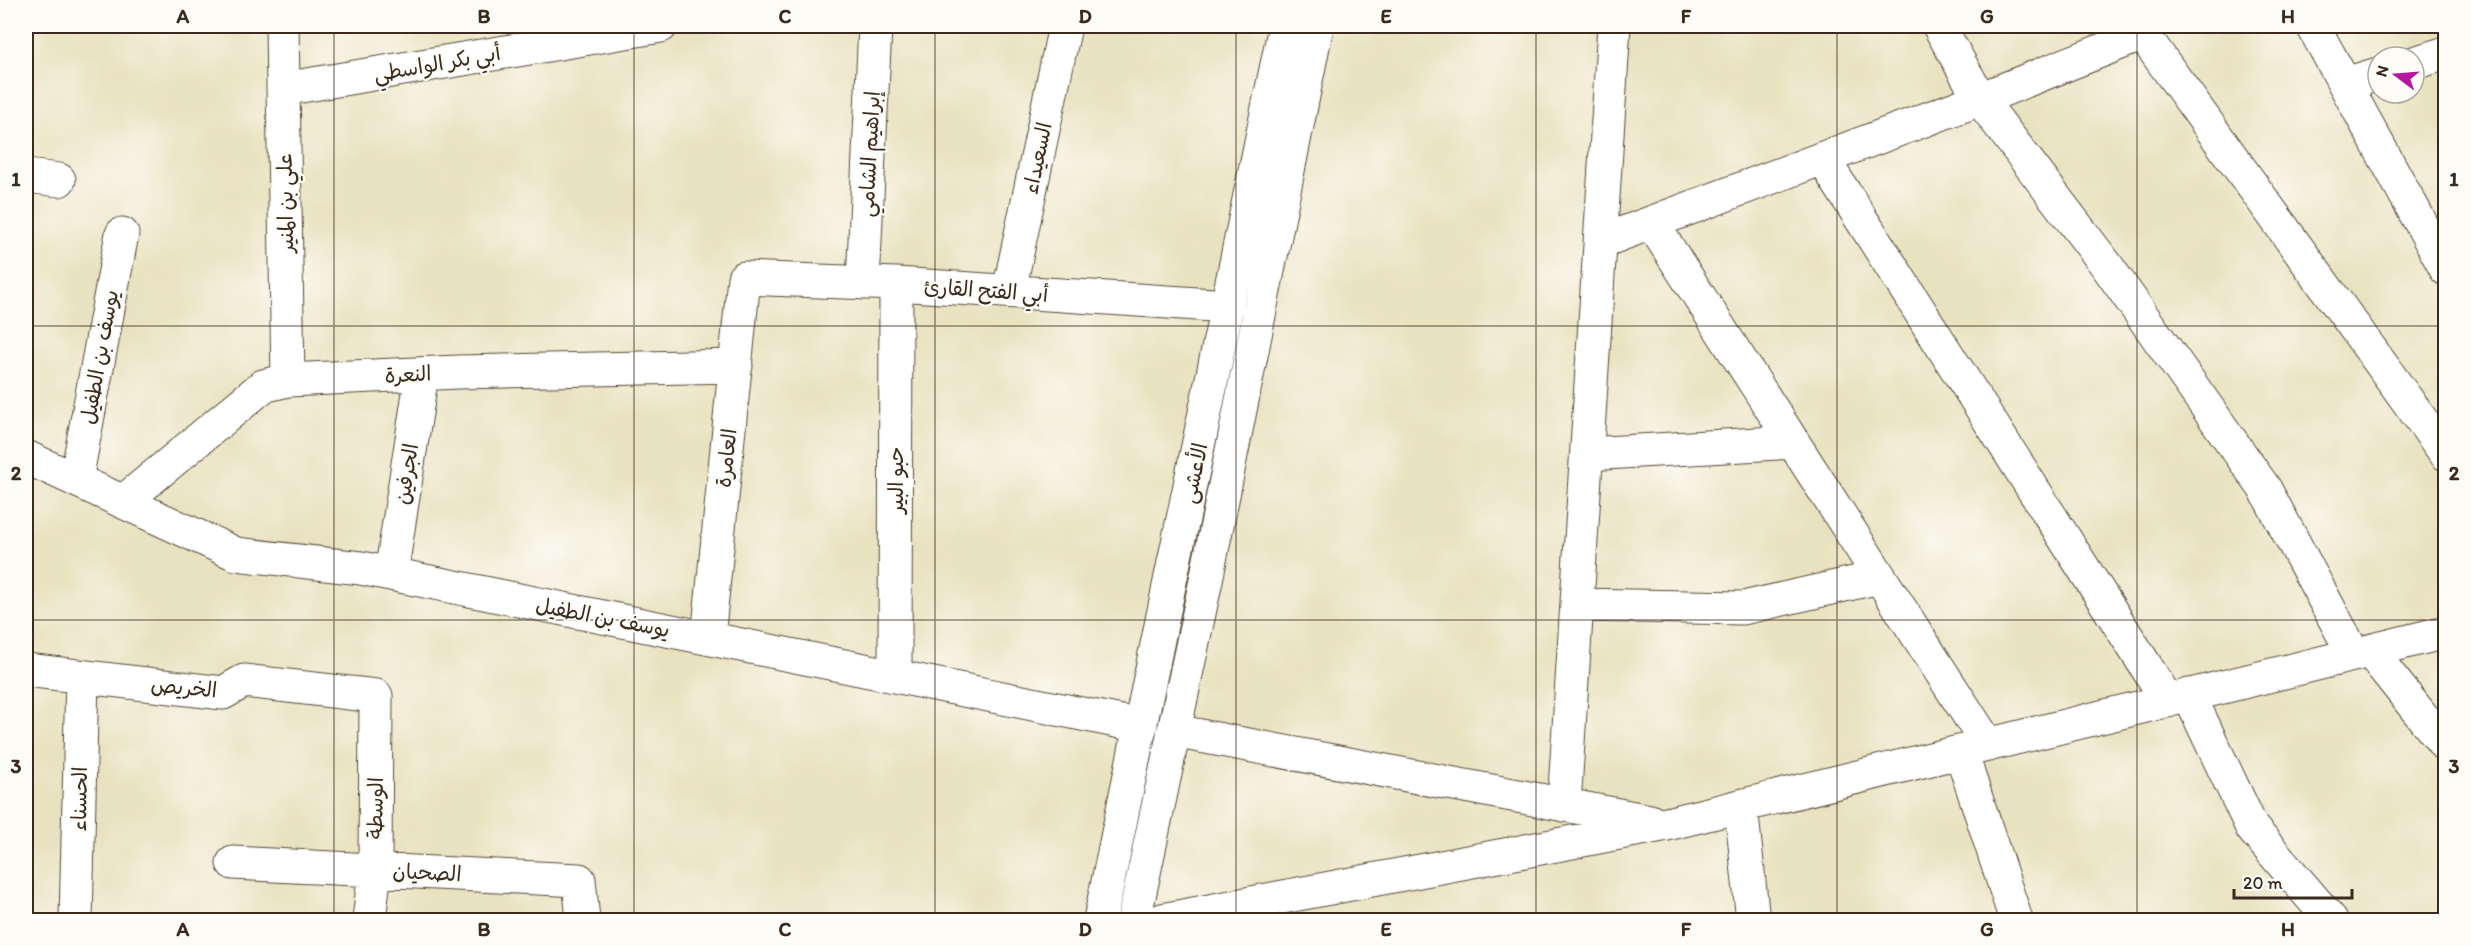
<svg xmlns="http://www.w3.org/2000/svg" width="2471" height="946" font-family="Itim,'Playpen Sans Arabic',sans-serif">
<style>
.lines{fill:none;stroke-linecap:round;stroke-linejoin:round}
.minor-casing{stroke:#554636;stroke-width:35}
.tertiary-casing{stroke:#554636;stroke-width:35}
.minor{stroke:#fff;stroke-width:33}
.tertiary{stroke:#fff;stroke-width:33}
.grid{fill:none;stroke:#3b2a1e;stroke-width:1.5;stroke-opacity:0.55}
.labels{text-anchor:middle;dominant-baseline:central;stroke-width:4.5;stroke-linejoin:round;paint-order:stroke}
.street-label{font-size:21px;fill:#3b2a1e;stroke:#fdfcf7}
.neatline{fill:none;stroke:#3b2a1e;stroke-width:2}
.grid-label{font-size:20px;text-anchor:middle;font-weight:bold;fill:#3b2a1e}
</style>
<rect width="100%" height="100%" fill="#fdfcf7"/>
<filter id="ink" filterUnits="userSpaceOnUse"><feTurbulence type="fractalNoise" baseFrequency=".0167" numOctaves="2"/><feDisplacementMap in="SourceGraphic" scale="12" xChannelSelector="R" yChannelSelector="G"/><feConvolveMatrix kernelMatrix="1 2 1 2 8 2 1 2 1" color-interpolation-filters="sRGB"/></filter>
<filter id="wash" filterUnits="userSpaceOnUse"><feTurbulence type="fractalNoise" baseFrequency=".008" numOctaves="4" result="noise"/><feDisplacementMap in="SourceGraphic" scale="24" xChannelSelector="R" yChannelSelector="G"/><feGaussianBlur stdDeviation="1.35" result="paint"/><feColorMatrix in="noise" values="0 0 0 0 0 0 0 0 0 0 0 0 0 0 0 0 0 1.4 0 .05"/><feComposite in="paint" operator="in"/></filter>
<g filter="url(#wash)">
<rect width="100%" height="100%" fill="#e9e2c0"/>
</g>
<g filter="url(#ink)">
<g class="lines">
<!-- minor casing -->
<g class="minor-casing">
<path id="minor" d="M282 26 288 380
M1939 26 1980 99 2107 266 2265 489 2354 655
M2137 26 2446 454
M2313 26 2446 269
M2414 63 2446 53
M2345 84 2378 74
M283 89 661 26
M1823 159 2168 701
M26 176 59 180
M1652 223 1988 745
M1600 242 1980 99 2143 34
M863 283 875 26
M1009 291 1065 26
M1587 454 1793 442
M26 457 236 554 361 568 1141 726
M76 480 122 234
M123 502 263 386 288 380 458 372 736 366
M391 574 422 374
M1577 605 1743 608 1880 577
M708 638 744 278 896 284 1228 306
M2370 651 2446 746
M26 670 223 693 244 681 376 696 375 870 369 920
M895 675 896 284
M2189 695 2252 828 2331 920
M1174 731 1650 821
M1961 752 2016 920
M1564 805 1614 26
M1741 806 1753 920
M233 863 579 880 583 920
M76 920 82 677
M1162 920 1667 824 2446 632"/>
</g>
<!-- tertiary casing -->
<g class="tertiary-casing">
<path id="tertiary" d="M1100 920 1285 26
M1134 920 1205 585 1317 26"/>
</g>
<!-- minor -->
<use href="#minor" class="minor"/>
<!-- tertiary -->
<use href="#tertiary" class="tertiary"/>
</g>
</g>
<!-- grid -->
<path class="grid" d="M334 26V920M634 26V920M935 26V920M1236 26V920M1536 26V920M1837 26V920M2137 26V920M26 326H2446M26 620H2446"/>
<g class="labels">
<!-- street labels -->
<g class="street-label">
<text transform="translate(437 63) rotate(-10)">أبي بكر الواسطي</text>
<text transform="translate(869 154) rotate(-87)">إبراهيم الشامي</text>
<text transform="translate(1037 158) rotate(-78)">السعيداء</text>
<text transform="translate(285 203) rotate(-91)">علي بن المنير</text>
<text transform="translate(986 290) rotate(4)">أبي الفتح القارئ</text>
<text transform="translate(99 357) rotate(-80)">يوسف بن الطفيل</text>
<text transform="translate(408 374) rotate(-3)">النعرة</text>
<text transform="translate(726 458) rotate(-84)">العامرة</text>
<text transform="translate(1194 473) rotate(-78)">الأعشى</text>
<text transform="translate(406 474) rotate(-81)">الجرفين</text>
<text transform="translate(895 480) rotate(-90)">حبو البير</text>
<text transform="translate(603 617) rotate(11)">يوسف بن الطفيل</text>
<text transform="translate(184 687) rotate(5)">الخريص</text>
<text transform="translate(79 799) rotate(-89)">الحسناء</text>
<text transform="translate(375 808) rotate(-89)">الوسطة</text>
<text transform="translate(427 872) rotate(3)">الصحيان</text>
</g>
</g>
<!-- margin -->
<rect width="2471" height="946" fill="none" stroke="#fdfcf7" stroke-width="66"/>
<!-- north arrow -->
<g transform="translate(2396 75) rotate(286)"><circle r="28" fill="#fdfcf7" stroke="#afa8a0" stroke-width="1.5"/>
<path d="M0-4.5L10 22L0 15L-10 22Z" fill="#b5179e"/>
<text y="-9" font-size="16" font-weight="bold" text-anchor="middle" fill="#3b2a1e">N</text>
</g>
<!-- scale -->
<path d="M2234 889v9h118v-9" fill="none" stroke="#3b2a1e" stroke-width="3"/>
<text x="2243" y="889" font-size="18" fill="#3b2a1e" stroke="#fdfcf7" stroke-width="4.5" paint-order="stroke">20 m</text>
<rect x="33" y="33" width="2405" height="880" class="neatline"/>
<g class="grid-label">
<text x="183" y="23">A</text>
<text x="484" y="23">B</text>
<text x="785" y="23">C</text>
<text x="1085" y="23">D</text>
<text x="1386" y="23">E</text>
<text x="1686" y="23">F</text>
<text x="1987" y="23">G</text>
<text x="2288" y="23">H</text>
<text x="16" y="186">1</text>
<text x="2454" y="186">1</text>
<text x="16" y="480">2</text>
<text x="2454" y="480">2</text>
<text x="16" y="773">3</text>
<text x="2454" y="773">3</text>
<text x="183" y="936">A</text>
<text x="484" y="936">B</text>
<text x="785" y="936">C</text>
<text x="1085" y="936">D</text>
<text x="1386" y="936">E</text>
<text x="1686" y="936">F</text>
<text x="1987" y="936">G</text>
<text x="2288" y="936">H</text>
</g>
</svg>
